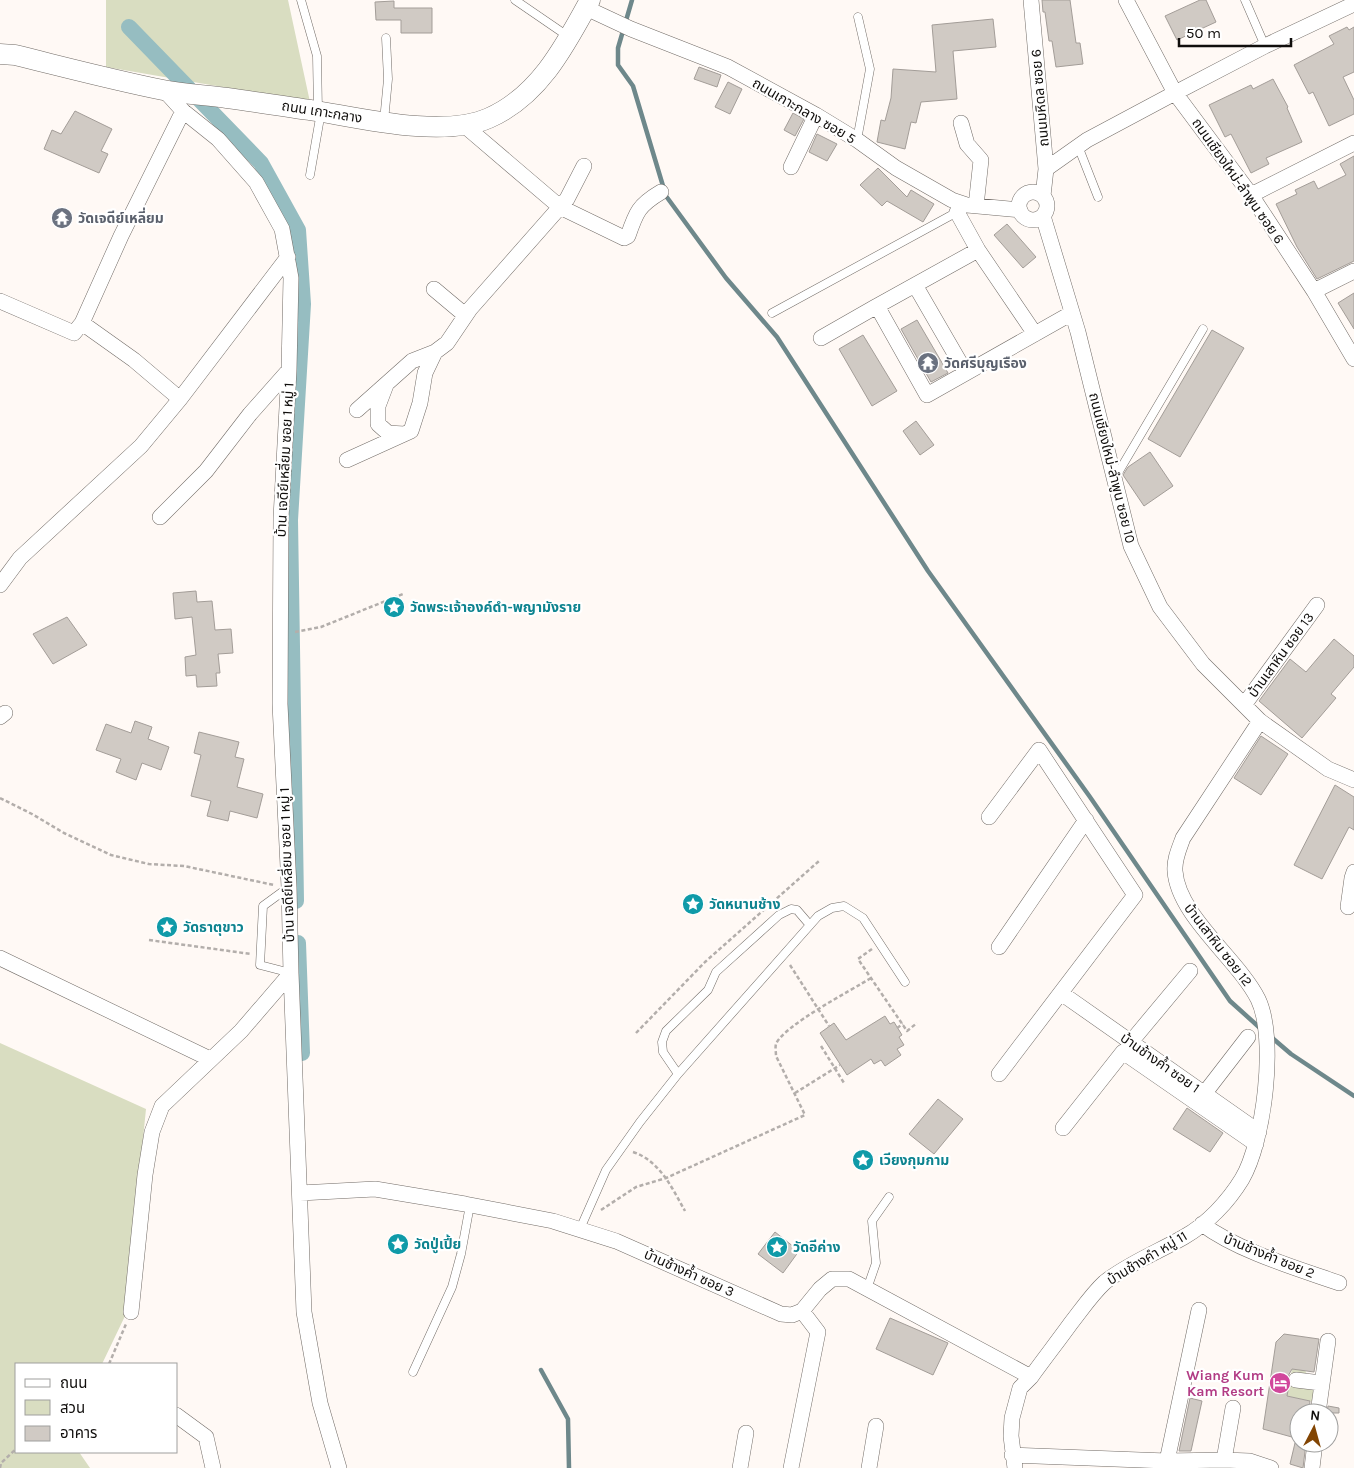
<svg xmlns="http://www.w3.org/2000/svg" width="1354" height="1468" font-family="Karla,'Noto Sans Thai',sans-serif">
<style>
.green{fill:#d9ddc1}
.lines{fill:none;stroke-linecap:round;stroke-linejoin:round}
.stream{stroke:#6e888b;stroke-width:4.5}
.canal{stroke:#96bdc1;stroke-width:16}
.building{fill:#d0cac4;stroke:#a39d98}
.lane-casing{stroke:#726c67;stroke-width:9}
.street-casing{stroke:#726c67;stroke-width:16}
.secondary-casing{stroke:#726c67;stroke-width:21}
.path{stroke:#b3aeab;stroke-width:2.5;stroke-dasharray:4 2.5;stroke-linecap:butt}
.lane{stroke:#fff;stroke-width:8}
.street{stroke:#fff;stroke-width:15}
.secondary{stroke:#fff;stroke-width:20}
.labels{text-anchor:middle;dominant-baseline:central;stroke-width:4.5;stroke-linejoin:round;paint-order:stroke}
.street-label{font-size:14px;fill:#100e0c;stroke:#fff}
.worship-label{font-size:14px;font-weight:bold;fill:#5b616d;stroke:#fff;text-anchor:start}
.culture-label{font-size:14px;font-weight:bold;fill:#0d838f;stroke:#fff;text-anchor:start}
.hotel-label{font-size:14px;font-weight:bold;fill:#b23c85;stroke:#fff;text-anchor:end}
</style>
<rect width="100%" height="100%" fill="#fff9f5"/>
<!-- green -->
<path class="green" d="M106 0H288L310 102 106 67Z
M0 1043 146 1109 125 1316 102 1364H16V1452H79L90 1468H0Z
M1292 1369 1305 1370 1310 1381 1321 1383 1319 1403 1287 1396Z"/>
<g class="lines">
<!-- stream -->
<path class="stream" d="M632 0 618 48V65L633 86 666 196 726 278 777 337 928 571 1090 797 1230 1001 1260 1028
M1270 1036 1291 1054 1354 1096
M541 1370 568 1419 569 1468"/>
<!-- canal -->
<path class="canal" d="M129 27 261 163 298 230 303 304 290 520 296 901
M298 943 302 1053"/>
</g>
<!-- building -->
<path class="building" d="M1042 0H1070L1076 43H1080L1083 64 1056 67 1052 41H1049L1045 12H1043Z
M1200 0H1206L1216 22 1177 40 1165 16Z
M394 1V8H432V33H401V20H376L375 2Z
M993 19 996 47 953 51 957 99 921 102 916 123 911 122 905 149 877 142 881 120 885 121 891 98 893 69 936 72 932 25Z
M1347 27 1349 30 1354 27V72L1343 77 1354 100V114L1329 126 1313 92 1309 94 1294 65 1334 44 1329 36Z
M699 67 721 75 717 87 694 79Z
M1273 79 1288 107 1287 108 1302 142 1266 158 1269 164 1251 173 1231 134 1225 137 1209 105 1251 85 1253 89Z
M728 82 742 89 730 114 715 107Z
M75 111 112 129 101 151 108 154 99 173 44 149 52 130 61 134Z
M793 113 804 119 795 136 784 130Z
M817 134 837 144 827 161 809 152Z
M1354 156V261L1317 279 1297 247 1276 204 1297 194 1295 190 1314 181 1318 189 1346 175 1340 164Z
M878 168 907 197 911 190 934 204 923 222 887 201 882 206 860 185Z
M1007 224 1036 257 1023 268 994 235Z
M1354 293V329L1338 303Z
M917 320 948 373 931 382 901 329Z
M1212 330 1244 348 1180 457 1148 439Z
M863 335 897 391 872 406 839 349Z
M916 421 934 445 920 455 903 431Z
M1150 452 1173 486 1144 506 1123 475 1128 467Z
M196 591 197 602 212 601 215 630 231 629 233 653 218 654 220 673H216L217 686 197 687 196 675 186 676 185 657 196 655 192 617 175 619 173 593Z
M67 617 87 645 53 664 33 634Z
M1334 639 1354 656V667L1331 694 1336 698 1302 738 1259 701 1290 659 1306 672Z
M135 721 152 727 148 739 169 747 161 770 142 763 136 780 116 772 121 759 96 750 106 724 131 733Z
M199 732 239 742 235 757 244 759 237 787 263 794 257 818 230 811 228 821 207 816 211 801 191 796 201 755 194 753Z
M1261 736 1288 754 1261 795 1234 778Z
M1335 785 1354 797V830L1349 827 1322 879 1294 865Z
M885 1016 890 1024 894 1022 902 1035 899 1037 904 1045 897 1049 901 1055 885 1066 881 1060 874 1064 871 1059 847 1075 820 1033 834 1023 846 1040Z
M938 1099 963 1119 934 1154 909 1134Z
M1187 1108 1223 1133 1210 1152 1173 1129Z
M775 1232 799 1251 783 1273 758 1254Z
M890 1318 948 1343 933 1375 876 1349Z
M1284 1334 1319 1339 1314 1372 1292 1369 1287 1378 1289 1385 1287 1396 1310 1401 1309 1413H1299V1439L1263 1429 1276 1342Z
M1190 1398 1202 1401 1191 1451H1179Z
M1328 1406 1339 1408V1413H1327Z
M1295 1443H1306L1303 1468 1290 1464Z"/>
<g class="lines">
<!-- lane casing -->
<g class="lane-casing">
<path id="lane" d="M301 0 317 56 318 111
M515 0 569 37
M1245 0 1265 46
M384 121 388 79 386 38
M857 140 870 69 858 17
M1078 146 1098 197
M310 175 321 112
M772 313 959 211
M1115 478 1203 329
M289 887 263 906 260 965 291 973
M678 1074 663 1052 662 1042 666 1031 708 990 716 972 779 915 791 909 797 910 809 924
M580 1229 606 1170 640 1122 678 1074 818 916 832 908 844 906 863 918 905 982
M867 1289 876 1263 872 1221 889 1197
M413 1372 452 1287 461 1254 470 1205"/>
</g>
<!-- street casing -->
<g class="street-casing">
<path id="street" d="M1031 0 1046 169 1043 196
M1126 0 1175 93 1251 195 1314 291 1354 359
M586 8 631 29 728 67 816 115 857 140 896 168 952 200 967 205 1020 210
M164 90 183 111 218 139 256 182 282 229 291 278 289 370 281 518 280 704 289 887 291 973 304 1312 320 1403 339 1468
M961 123 967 144 981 160 976 206
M465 126 560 207 624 238 628 236C636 212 639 205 661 192
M791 167 816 115
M1046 169 1087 140 1175 93 1265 46 1354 4
M1019 206a14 14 0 1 1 28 0a14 14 0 1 1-28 0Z
M1251 195 1354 143
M957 212 978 250 1035 334
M1043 216 1078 332 1131 546 1160 607 1203 664 1260 721 1328 769 1354 780
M978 250 877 306 927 395 1072 313
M915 285 966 373
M434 289 465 315
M1314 291 1354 271
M0 301 74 333 82 323 121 236 183 111
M82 323 134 360 180 399
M821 338 877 306
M386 385 378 406V424L388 433 404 434
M357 410 412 361 435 352 447 343 470 309 567 199 584 166
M347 460 411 431 420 403 425 373 435 352
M160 517 206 471 250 414 289 370
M0 585 20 558 141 446 180 399 288 257
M1244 705 1317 605
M0 717 5 713
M989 817 1039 750 1135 895 999 1074
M1348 907 1352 878 1354 872
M999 947 1086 820
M0 958 210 1059
M1061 993 1259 1132
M1130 1043 1190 971
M1204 1094 1248 1037
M1063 1128 1123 1052 1256 1144
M300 1193 375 1189 465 1204 553 1221 616 1241 781 1314 792 1315 802 1311 820 1289 832 1279H849L1031 1377
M1202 1224C1238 1251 1296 1268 1339 1283
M131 1312 145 1175 152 1132 162 1106 241 1031 291 973
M1296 1380 1321 1383
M1318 1413 1328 1341
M176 1415 206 1437 213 1468
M1012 1455 1167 1461 1224 1460 1250 1461 1271 1468
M1224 1460 1233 1408
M1167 1461 1199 1310
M740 1468 746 1433
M791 1468 818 1332 802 1311
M869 1468 876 1426
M1015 1468 1011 1436 1012 1418 1020 1388 1031 1377C1044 1359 1058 1341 1071 1323 1082 1309 1092 1294 1105 1282 1129 1263 1158 1252 1184 1237 1207 1224 1228 1202 1242 1179 1264 1142 1277 1038 1258 999 1238 959 1178 916 1175 871 1174 860 1179 849 1183 838L1260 721
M1312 1468 1315 1443"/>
</g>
<!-- secondary casing -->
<g class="secondary-casing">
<path id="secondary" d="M0 54 15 55C64 67 113 80 163 90 184 94 205 95 227 98 257 102 287 107 317 111 364 119 444 138 489 118 539 96 565 46 590 0"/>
</g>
<!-- path -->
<path class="path" d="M295 632 321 627 403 594
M0 798 32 814 64 833 111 855 149 864 184 866 274 885
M149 940 251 954
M872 949 858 959 907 1031 917 1023
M790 965 829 1026
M897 1028 903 1024
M636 1033 705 962 819 861
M821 1046 844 1083
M795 1093 840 1065
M633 1152C660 1161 672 1188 685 1211
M601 1210 636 1187 666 1178 805 1115 776 1056C776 1052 775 1047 776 1044 784 1025 852 990 871 978
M109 1364 126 1324
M0 1468 1 1463 16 1449"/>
<!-- lane -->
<use href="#lane" class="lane"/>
<!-- street -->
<use href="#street" class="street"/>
<!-- secondary -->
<use href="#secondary" class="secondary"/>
</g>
<!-- icons -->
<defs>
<g id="temple-disc" transform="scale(1.125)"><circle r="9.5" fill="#6b7280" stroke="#fff"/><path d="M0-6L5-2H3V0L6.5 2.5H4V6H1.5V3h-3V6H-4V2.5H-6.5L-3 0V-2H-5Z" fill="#fff"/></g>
<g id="sight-disc" transform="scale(1.125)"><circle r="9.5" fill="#0f9aa8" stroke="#fff"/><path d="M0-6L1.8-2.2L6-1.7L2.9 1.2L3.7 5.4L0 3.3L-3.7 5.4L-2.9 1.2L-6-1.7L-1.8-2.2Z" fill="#fff"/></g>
<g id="hotel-disc" transform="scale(1.125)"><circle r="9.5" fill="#d1479c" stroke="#fff"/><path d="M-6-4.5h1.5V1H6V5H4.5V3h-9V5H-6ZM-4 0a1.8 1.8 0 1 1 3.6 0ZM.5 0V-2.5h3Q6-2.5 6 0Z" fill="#fff"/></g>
</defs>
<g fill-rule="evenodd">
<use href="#temple-disc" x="62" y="218"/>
<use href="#temple-disc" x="928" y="363"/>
<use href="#sight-disc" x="394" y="607"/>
<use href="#sight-disc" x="693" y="904"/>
<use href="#sight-disc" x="167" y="927"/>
<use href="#sight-disc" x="863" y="1160"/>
<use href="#sight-disc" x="398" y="1244"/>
<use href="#sight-disc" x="777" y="1247"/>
<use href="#hotel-disc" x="1280" y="1383"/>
</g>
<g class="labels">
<!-- street labels -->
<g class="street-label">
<text transform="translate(1040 98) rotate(-95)">ถนนมหิดล ซอย 6</text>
<text transform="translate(804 111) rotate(30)">ถนนเกาะกลาง ซอย 5</text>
<text transform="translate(322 112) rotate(9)">ถนน เกาะกลาง</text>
<text transform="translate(1238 181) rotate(55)">ถนนเชียงใหม่-ลำพูน ซอย 6</text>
<text transform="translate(285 460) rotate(-87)">บ้าน เจดีย์เหลี่ยม ซอย 1 หมู่ 1</text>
<text transform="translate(1112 468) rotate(76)">ถนนเชียงใหม่-ลำพูน ซอย 10</text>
<text transform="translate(1281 655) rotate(-54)">บ้านเสาหิน ซอย 13</text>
<text transform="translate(287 865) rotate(-92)">บ้าน เจดีย์เหลี่ยม ซอย 1 หมู่ 1</text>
<text transform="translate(1218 945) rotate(52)">บ้านเสาหิน ซอย 12</text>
<text transform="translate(1160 1063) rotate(35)">บ้านช้างค้ำ ซอย 1</text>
<text transform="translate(1269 1256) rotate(22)">บ้านช้างค้ำ ซอย 2</text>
<text transform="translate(1147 1258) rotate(-31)">บ้านช้างคำ หมู่ 11</text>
<text transform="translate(689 1273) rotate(24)">บ้านช้างค้ำ ซอย 3</text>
</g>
<!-- worship labels -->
<g class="worship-label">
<text x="78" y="218">วัดเจดีย์เหลี่ยม</text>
<text x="944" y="363">วัดศรีบุญเรือง</text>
</g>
<!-- culture labels -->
<g class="culture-label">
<text x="410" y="607">วัดพระเจ้าองค์ดำ-พญามังราย</text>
<text x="709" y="904">วัดหนานช้าง</text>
<text x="183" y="927">วัดธาตุขาว</text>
<text x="879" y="1160">เวียงกุมกาม</text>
<text x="414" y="1244">วัดปู่เปี้ย</text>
<text x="793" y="1247">วัดอีค่าง</text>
</g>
<!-- hotel labels -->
<g class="hotel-label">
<text x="1264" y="1375">Wiang Kum<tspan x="1264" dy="16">Kam Resort</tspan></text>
</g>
</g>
<!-- legend -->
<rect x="15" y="1363" width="162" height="90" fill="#ffffff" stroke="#9f9f9e"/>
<rect x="25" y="1379" width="25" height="8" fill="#ffffff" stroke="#9f9f9e"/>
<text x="60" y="1388" font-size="15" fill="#100e0c">ถนน</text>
<rect x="25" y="1400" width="25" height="15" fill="#d9ddc1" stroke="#9f9f9e"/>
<text x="60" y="1413" font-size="15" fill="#100e0c">สวน</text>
<rect x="25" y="1426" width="25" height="15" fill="#d0cac4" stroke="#9f9f9e"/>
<text x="60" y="1438" font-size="15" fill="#100e0c">อาคาร</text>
<!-- north arrow -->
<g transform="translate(1314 1428) rotate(6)"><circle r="24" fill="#ffffff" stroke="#9f9f9e"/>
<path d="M0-4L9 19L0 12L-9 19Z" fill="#824503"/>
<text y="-8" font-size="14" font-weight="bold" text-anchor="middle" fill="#100e0c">N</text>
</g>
<!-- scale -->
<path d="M1179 38v8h112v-8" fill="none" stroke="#100e0c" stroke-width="2.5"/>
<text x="1186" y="38" font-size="15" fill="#100e0c" stroke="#ffffff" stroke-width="4" paint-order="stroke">50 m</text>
</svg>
